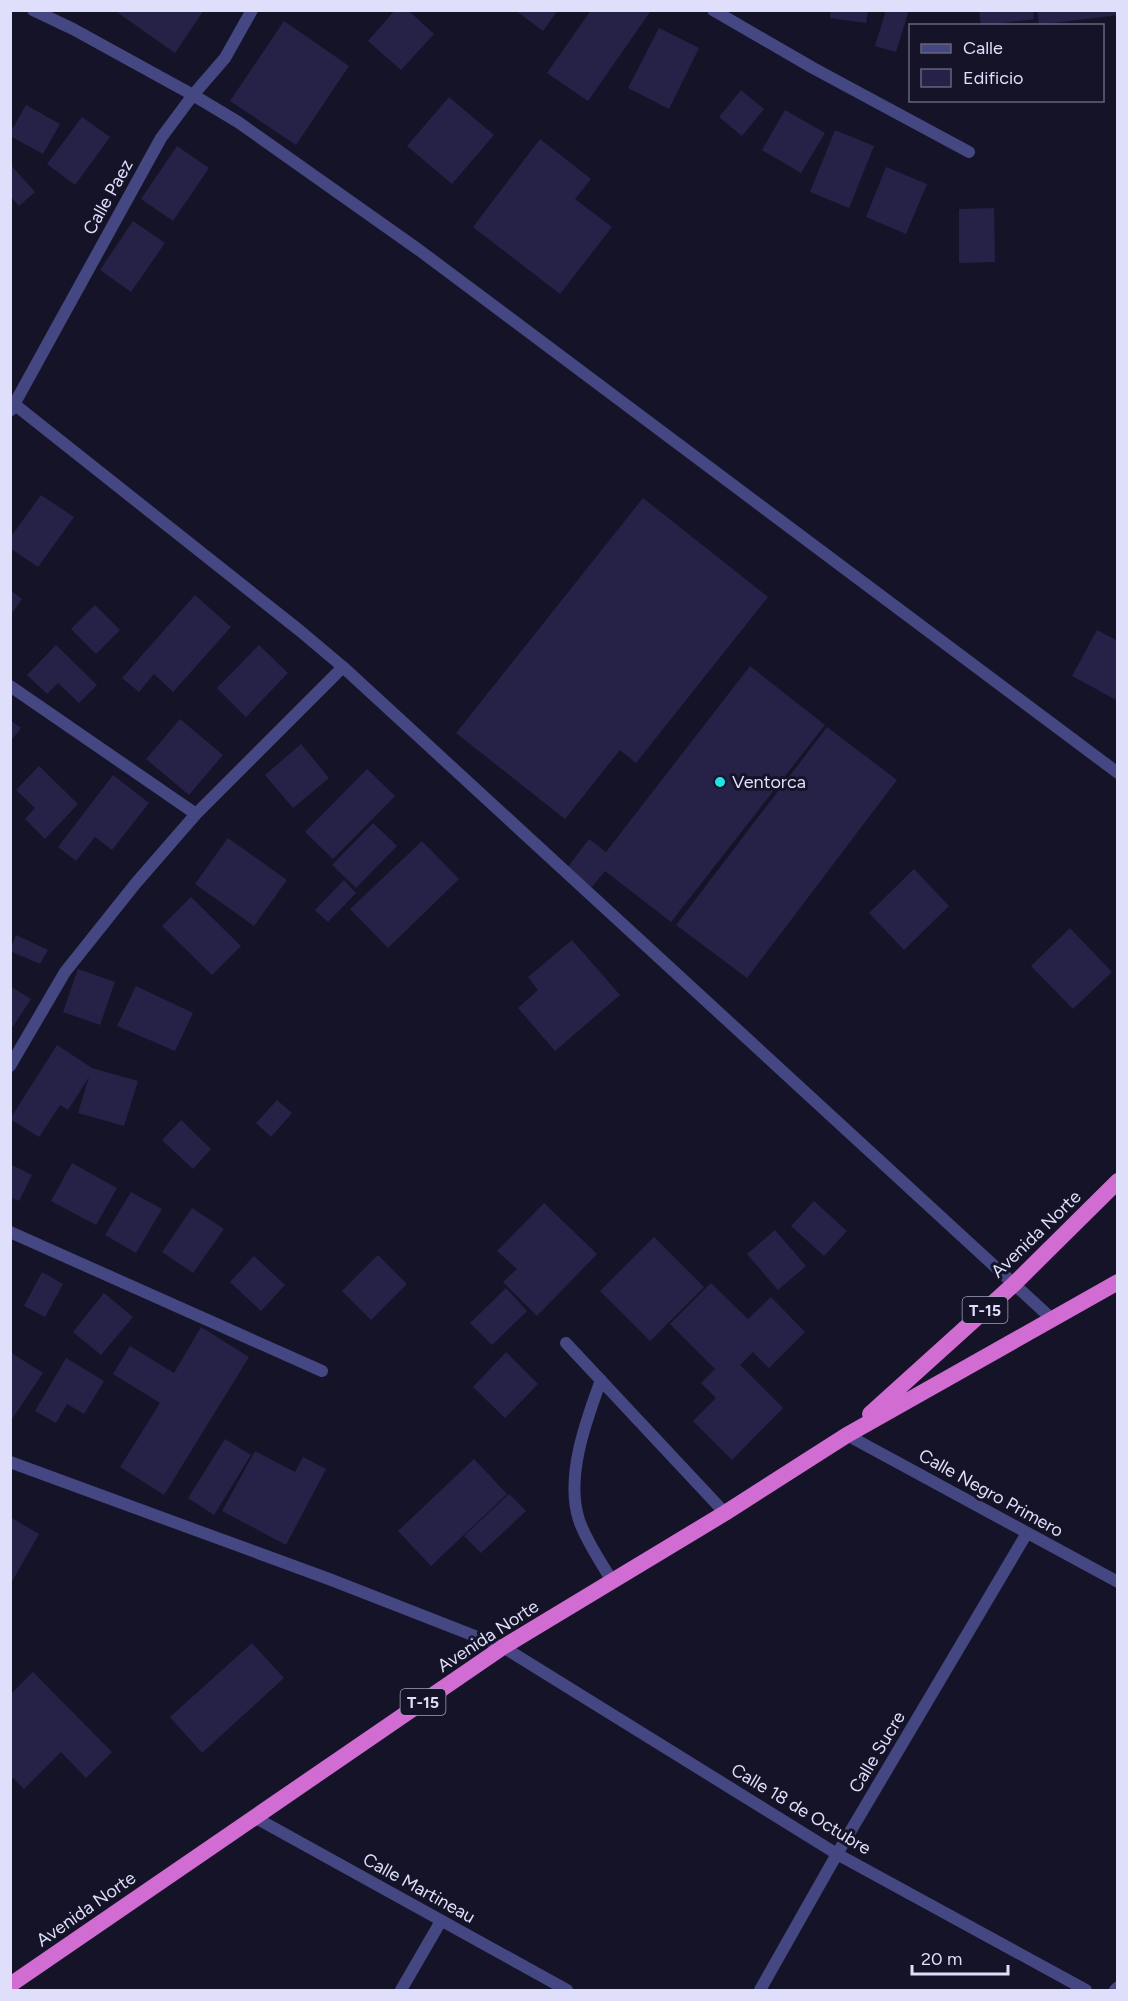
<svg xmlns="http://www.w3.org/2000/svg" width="1128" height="2001" font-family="Figtree,sans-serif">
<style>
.building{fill:#262147}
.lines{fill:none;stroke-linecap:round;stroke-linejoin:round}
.minor{stroke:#444781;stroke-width:12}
.trunk{stroke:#d16cd2;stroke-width:16}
.poi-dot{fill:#1fe4e6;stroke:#151328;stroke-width:2}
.labels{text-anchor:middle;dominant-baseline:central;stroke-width:6;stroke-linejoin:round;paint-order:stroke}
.shield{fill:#151328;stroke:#a2a1bc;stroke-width:1.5}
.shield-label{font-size:16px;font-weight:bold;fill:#dfdefb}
.street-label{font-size:18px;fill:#dfdefb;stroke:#151328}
.poi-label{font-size:18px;fill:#dfdefb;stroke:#151328;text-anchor:start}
</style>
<rect width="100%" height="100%" fill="#151328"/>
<!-- building -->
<path class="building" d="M114 10H204L175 53Z
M395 10H408L434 34 401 70 368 41Z
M515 10H558L543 31Z
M591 10 650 12 588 101 547 73Z
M831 10H868L866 23 830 18Z
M886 10H909L896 52 875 46Z
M979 10H1033L1034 19 981 26Z
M1037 10H1118V15L1039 25Z
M284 21 349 66 296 145 230 101Z
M659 28 699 48 669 109 628 88Z
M741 90 764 109 742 136 719 117Z
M449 97 494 135 452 184 407 146Z
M26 105 60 124 43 154 10 136V133Z
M785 110 825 133 801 173 762 150Z
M82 117 110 137 75 185 47 164Z
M835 130 874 146 849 208 810 192Z
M540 139 591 179 575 199 612 227 560 294 473 227Z
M177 146 209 168 173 221 141 199Z
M10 164 35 192 19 206 10 196Z
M886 167 927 184 906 234 866 217Z
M994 208 995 262 959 263V209Z
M133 221 165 243 131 292 100 270Z
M41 495 74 517 38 567 10 548V538Z
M643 498 768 597 636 763 620 750 565 819 456 733Z
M10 590 22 599 13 612 10 610Z
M195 595 231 627 173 692 154 674 139 692 122 678Z
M95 605 120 630 96 654 71 629Z
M1097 630 1118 641V701L1072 676Z
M56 645 97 685 79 703 58 683 47 694 27 675Z
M259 645 288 673 246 717 217 688Z
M750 666 825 725 671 922 605 871 592 887 567 868 589 839 606 852Z
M180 719 223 755 189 795 146 759Z
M10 720 21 728 10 742Z
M827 727 897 780 747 978 676 925Z
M301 744 329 778 293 808 265 775Z
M39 766 78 804 45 839 25 819 35 808 16 790Z
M367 769 395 796 333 859 305 832Z
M113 775 149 803 112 850 95 837 76 861 58 847Z
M373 823 397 846 356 888 332 865Z
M228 838 287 880 254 926 195 884Z
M422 841 459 879 388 948 350 909Z
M914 869 949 906 904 950 869 913Z
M344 880 356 893 328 922 315 910Z
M191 897 241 946 212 975 162 926Z
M1070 928 1112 972 1073 1009 1031 966Z
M16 935 48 950 40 964 10 951Z
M572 940 620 995 555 1051 518 1008 538 990 528 977Z
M78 969 115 982 100 1025 63 1012Z
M10 986 31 999 10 1031Z
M136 986 193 1013 175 1051 117 1026Z
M57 1045 92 1068 138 1081 124 1126 78 1113 89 1077 68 1110 60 1105 39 1137 10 1119Z
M277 1100 292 1113 271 1137 256 1123Z
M181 1120 211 1149 193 1169 162 1140Z
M72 1163 117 1188 96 1225 51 1201Z
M10 1164 32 1175 19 1201 10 1197Z
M131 1192 162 1209 136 1253 105 1235Z
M814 1201 847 1231 824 1256 791 1226Z
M544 1203 597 1254 537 1316 503 1282 517 1269 497 1251Z
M192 1208 224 1229 193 1273 162 1252Z
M775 1230 806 1266 778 1290 747 1254Z
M654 1237 704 1287 650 1341 600 1291Z
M378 1255 407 1284 371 1320 342 1291Z
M254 1256 285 1285 261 1311 230 1282Z
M42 1272 63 1284 45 1317 24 1306Z
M711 1283 748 1319 771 1297 805 1332 769 1368 753 1352 740 1365 783 1408 732 1460 693 1421 716 1398 701 1383 715 1369 670 1324Z
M506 1288 527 1311 492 1345 470 1323Z
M104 1293 133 1317 101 1355 73 1332Z
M201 1327 249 1357 164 1495 120 1467 160 1403 113 1374 130 1346 174 1373Z
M10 1352 43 1373 10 1422Z
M506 1352 538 1384 505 1418 473 1387Z
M66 1358 104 1381 84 1414 67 1404 56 1423 35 1411Z
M225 1439 251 1455 214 1515 188 1498Z
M255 1451 295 1472 303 1457 326 1469 286 1545 222 1511Z
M474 1459 507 1494 431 1566 398 1531Z
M509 1494 526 1511 481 1553 464 1536Z
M10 1517 39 1534 10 1585Z
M252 1643 284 1678 202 1753 170 1717Z
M33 1672 112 1752 86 1778 61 1752 24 1789 13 1778 10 1781V1695Z"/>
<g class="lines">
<!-- minor -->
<path class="minor" d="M33 10 73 29 193 95 238 122 419 250 1118 773
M713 10 813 68 969 152
M14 404 299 630 343 667 1052 1319
M11 410 161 138 193 95 225 58 252 10
M10 686 196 814
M10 1066 65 972 136 883 196 814 343 667
M10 1232 322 1371
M566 1343 725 1513
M601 1380C586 1421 565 1477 579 1520 586 1541 601 1562 612 1581
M847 1435 1118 1582
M10 1462 329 1579 503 1647 837 1854 1086 1990
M254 1817 567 1990
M401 1990 441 1921
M760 1990 837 1854 1027 1533
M1115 1990 1118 1987"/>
<!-- trunk -->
<path class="trunk" d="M870 1414 1014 1284 1118 1181
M10 1985 503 1647 725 1513 847 1435 1118 1282"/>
</g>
<!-- markers -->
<circle class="poi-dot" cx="720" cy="782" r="6"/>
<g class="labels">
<!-- shield labels -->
<g class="shield">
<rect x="962.5" y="1297" width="45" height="26" rx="4.5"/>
<rect x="400.5" y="1689" width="45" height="26" rx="4.5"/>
</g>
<g class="shield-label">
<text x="985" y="1310">T-15</text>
<text x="423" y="1702">T-15</text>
</g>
<!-- street labels -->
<g class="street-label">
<text transform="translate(108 197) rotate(-61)">Calle Paez</text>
<text transform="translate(1036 1234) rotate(-44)">Avenida Norte</text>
<text transform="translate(991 1493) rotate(29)">Calle Negro Primero</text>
<text transform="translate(488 1636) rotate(-33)">Avenida Norte</text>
<text transform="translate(877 1752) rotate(-59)">Calle Sucre</text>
<text transform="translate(801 1809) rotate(31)">Calle 18 de Octubre</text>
<text transform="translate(419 1888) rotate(29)">Calle Martineau</text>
<text transform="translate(86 1909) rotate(-35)">Avenida Norte</text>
</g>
<!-- poi labels -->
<g class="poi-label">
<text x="732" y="782">Ventorca</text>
</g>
</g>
<!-- border -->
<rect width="1128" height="2001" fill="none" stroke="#dfdefb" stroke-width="24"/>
<!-- legend -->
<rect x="909" y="24" width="195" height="78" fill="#151328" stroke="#66647c" stroke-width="1.5"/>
<rect x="921" y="44" width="30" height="9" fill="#444781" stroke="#66647c" stroke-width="1.5"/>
<text x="963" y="54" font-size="18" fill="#dfdefb">Calle</text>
<rect x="921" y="69" width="30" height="18" fill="#262147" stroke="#66647c" stroke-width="1.5"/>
<text x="963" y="84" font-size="18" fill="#dfdefb">Edificio</text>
<!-- scale -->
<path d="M912 1965v9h96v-9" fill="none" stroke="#dfdefb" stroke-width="3"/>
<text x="921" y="1965" font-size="18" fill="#dfdefb" stroke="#151328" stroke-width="4.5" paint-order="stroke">20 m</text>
</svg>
